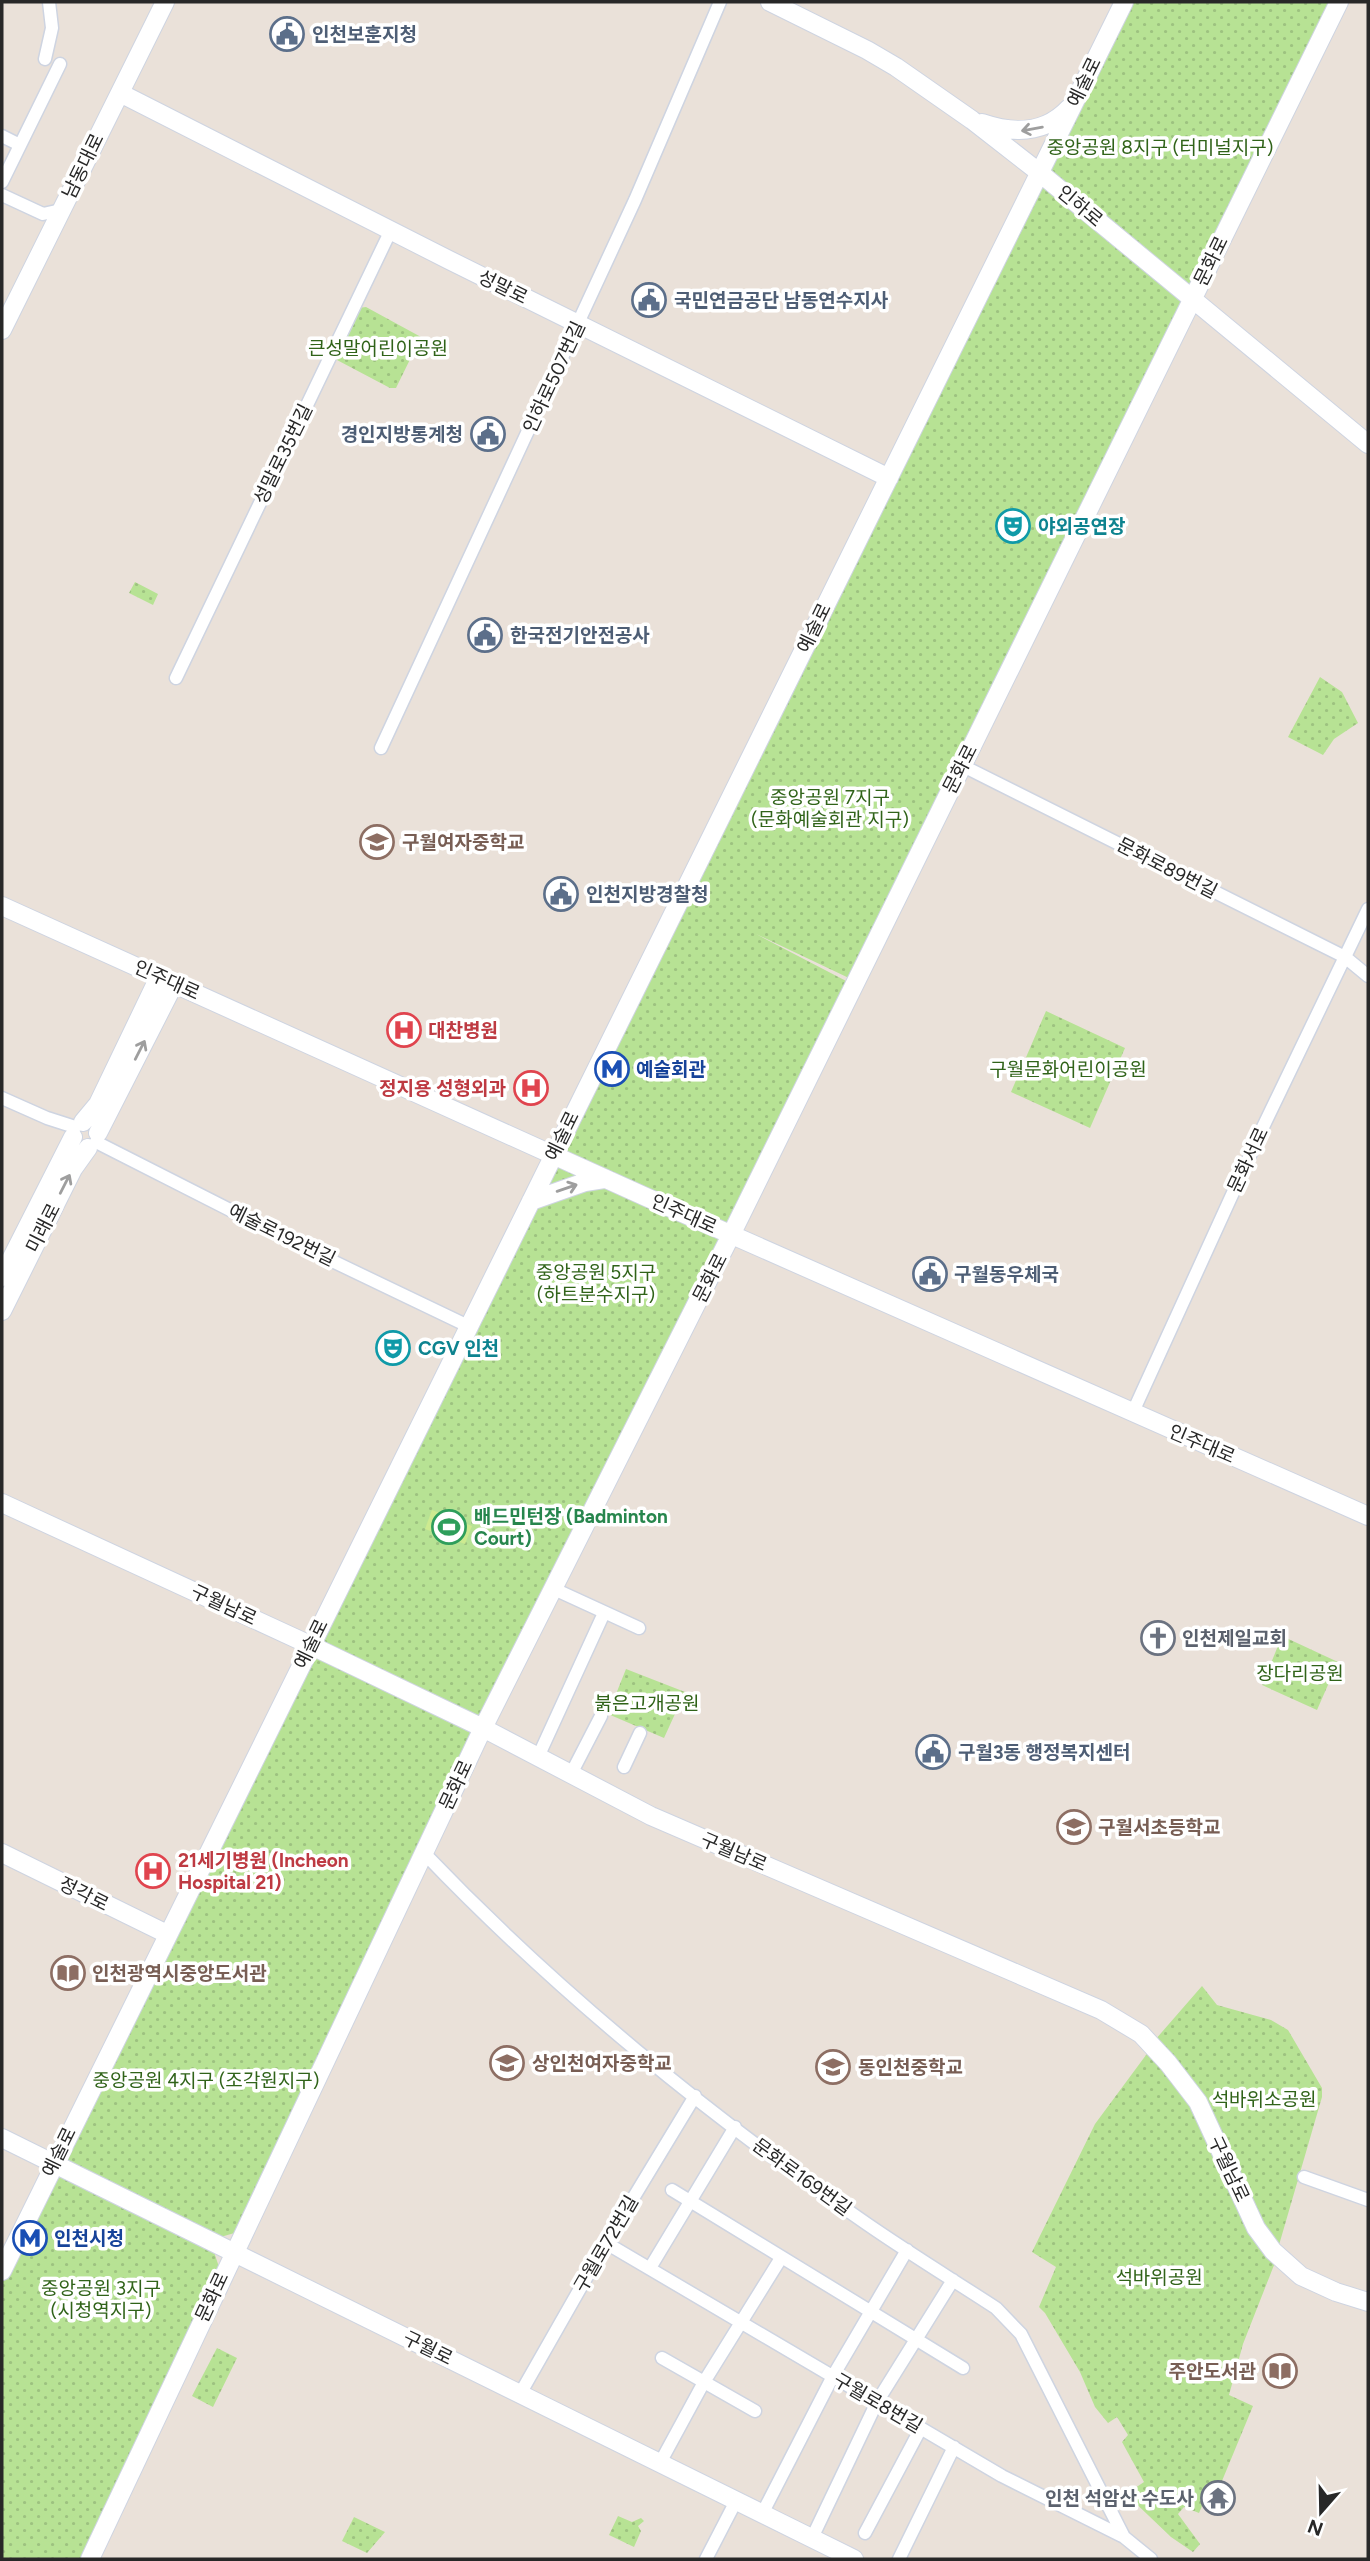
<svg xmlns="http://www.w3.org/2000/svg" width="1370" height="2561" font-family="Figtree,'Noto Sans KR',sans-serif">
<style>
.park{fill:url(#park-dots)}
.pitch{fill:#cdea90}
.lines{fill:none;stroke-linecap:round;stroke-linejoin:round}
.street-casing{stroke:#ced4e1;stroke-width:15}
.secondary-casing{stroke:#ced4e1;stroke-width:20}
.street{stroke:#fff;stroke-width:12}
.secondary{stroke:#fff;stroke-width:18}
.oneway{stroke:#9e9e9e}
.labels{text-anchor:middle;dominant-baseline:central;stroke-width:7;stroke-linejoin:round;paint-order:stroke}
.service-label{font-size:19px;font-weight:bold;fill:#4e5e75;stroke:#fff;text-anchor:start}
.street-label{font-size:19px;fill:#282828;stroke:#fff}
.park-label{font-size:19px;fill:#306319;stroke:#fff}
.culture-label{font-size:19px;font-weight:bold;fill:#0d838f;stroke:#fff;text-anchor:start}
.education-label{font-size:19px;font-weight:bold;fill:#785e54;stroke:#fff;text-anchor:start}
.health-label{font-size:19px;font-weight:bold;fill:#be3a42;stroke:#fff;text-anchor:start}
.transit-label{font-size:19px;font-weight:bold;fill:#164399;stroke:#fff;text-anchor:start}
.leisure-label{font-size:19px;font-weight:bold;fill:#27864d;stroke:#fff;text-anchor:start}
.worship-label{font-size:19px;font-weight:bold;fill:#5b616d;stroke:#fff;text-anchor:start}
</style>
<defs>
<pattern id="park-dots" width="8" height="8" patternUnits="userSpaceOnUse" patternTransform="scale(1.75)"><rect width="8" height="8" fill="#b7e294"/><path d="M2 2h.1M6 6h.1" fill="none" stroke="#9dc280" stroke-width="1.8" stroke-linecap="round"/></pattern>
</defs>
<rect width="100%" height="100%" fill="#eae1d9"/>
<!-- park -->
<path class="park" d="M1124 2H1339L1186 301 851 979 756 934 850 983 724 1237 481 1721 471 1722 475 1744 245 2230 210 2240 222 2276 90 2559H2V2273L45 2181 73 2174 53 2164Z
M366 307 421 337 396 388H390L337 360 335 354 358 308Z
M135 582 158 594 153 605 129 593Z
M1320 677 1342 692 1358 723 1334 739 1323 755 1288 737Z
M1046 1011 1125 1048 1090 1128 1011 1092Z
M1282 1636 1338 1662 1317 1710 1262 1685Z
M626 1669 685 1692 664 1738 608 1714Z
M1202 1986 1217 2005 1271 2020 1288 2030 1322 2088V2097L1279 2245 1261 2224 1155 2040Z
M1149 2051 1195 2108 1276 2260 1243 2344 1229 2395 1253 2406 1217 2493 1208 2492 1199 2513 1184 2507 1178 2514 1200 2544 1193 2552 1171 2537 1126 2494 1144 2482 1122 2442 1128 2435 1117 2417 1108 2423 1095 2407 1080 2372 1045 2313 1039 2307 1056 2267 1032 2252 1095 2124Z
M217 2348 237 2358 213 2407 192 2396Z
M618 2516 632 2522 641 2518 644 2521 638 2526 641 2531 634 2547 609 2535Z
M354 2517 385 2532 367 2553 342 2541Z"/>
<!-- pitch -->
<path class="pitch" d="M432 1510 472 1526 465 1544 425 1529Z"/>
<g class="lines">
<!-- street casing -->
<g class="street-casing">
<path id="street" d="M45 59 52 28 49 2
M2 136 20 145
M2 182 60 64
M2 195 43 214 61 210
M176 678 391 230
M381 748 635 200 720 2
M961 765 1345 957 1368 976
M2 1098 47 1118 75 1127
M96 1142 301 1246 468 1326
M1132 1414 1263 1127 1368 909
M554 1589 639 1628
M538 1757 604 1613
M624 1767 640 1733
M571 1774 601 1716
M424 1853C555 1990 710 2117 867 2224 909 2253 953 2280 996 2308L1021 2334 1124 2537
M1304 2177 1368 2200
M672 2190 963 2368
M606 2243 1002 2476 1124 2537 1151 2559
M650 2268 735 2127
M662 2358 755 2411
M520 2394 606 2243 695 2096
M660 2463 704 2382 781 2258
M762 2514 833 2376 907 2250
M865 2533 921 2428
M812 2538 877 2402 953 2280
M706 2559 736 2501
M899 2559 954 2447"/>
</g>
<!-- secondary casing -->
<g class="secondary-casing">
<path id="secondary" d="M770 2 867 50 896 67 972 120 1040 173 1368 444
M120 93 449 260 889 478
M982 123C1014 134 1045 134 1069 108
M2 330 165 2
M2 906 646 1197 1368 1516
M83 1122 98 1104 159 977
M98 1133 174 984
M531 1201 585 1182 604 1179
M2 1277 73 1137
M2 1311 73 1169 88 1148
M2 1503 310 1645 483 1728 651 1816 1101 2010 1141 2034 1168 2063 1198 2102 1256 2228 1273 2251 1301 2276 1336 2292 1368 2302
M2 1853 167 1934
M2 2138 854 2559
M2 2271 1124 2
M90 2559 483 1728 731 1235 1339 2"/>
</g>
<!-- street -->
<use href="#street" class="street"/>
<!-- secondary -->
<use href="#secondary" class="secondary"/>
</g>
<!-- one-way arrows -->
<defs><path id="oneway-shaft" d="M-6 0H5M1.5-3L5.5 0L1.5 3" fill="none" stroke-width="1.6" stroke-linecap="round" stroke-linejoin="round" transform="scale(1.75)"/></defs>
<g class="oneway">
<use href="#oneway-shaft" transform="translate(1032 129) rotate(170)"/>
<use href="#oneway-shaft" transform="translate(140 1050) rotate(-63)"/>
<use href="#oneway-shaft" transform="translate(65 1184) rotate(-63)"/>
<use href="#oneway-shaft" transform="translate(567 1188) rotate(-19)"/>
</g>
<!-- icons -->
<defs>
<g id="civic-ring" transform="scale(1.75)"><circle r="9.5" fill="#fff" stroke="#5c6f8a" stroke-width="1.5"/><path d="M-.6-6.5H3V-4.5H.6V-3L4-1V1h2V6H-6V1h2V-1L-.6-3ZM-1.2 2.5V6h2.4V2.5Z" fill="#5c6f8a"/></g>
<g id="theatre-ring" transform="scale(1.75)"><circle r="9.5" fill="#fff" stroke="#0f9aa8" stroke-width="1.5"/><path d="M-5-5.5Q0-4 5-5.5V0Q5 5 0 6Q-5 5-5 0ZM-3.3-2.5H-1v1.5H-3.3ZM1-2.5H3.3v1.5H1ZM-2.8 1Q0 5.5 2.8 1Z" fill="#0f9aa8"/></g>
<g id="school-ring" transform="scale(1.75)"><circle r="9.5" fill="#fff" stroke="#8d6e63" stroke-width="1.5"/><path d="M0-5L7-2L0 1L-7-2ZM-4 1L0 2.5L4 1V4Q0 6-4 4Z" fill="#8d6e63"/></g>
<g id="hospital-ring" transform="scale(1.75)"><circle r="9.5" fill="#fff" stroke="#e0444e" stroke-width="1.5"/><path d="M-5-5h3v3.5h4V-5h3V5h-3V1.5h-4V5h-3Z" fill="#e0444e"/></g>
<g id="metro-ring" transform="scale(1.75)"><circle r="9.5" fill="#fff" stroke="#1a4fb4" stroke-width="1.5"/><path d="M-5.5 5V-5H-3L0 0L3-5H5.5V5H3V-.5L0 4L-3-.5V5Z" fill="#1a4fb4"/></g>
<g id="stadium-ring" transform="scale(1.75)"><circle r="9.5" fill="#fff" stroke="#2e9e5b" stroke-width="1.5"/><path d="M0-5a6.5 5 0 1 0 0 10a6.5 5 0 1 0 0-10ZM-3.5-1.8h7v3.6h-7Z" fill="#2e9e5b"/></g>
<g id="church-ring" transform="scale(1.75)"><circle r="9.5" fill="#fff" stroke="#6b7280" stroke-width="1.5"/><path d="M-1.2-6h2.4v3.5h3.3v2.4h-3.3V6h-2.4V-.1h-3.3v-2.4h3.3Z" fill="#6b7280"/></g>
<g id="library-ring" transform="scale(1.75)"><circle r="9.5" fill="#fff" stroke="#8d6e63" stroke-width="1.5"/><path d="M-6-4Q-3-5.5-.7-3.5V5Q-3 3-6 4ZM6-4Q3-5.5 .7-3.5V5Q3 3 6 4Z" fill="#8d6e63"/></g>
<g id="temple-ring" transform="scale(1.75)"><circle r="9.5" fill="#fff" stroke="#6b7280" stroke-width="1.5"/><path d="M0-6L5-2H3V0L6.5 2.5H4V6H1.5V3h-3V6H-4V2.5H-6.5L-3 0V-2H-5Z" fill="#6b7280"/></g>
</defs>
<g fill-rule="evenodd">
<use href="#civic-ring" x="287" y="34"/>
<use href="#civic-ring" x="649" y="300"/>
<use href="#civic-ring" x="488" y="434"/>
<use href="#theatre-ring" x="1013" y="526"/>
<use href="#civic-ring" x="485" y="635"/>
<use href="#school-ring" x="377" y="842"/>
<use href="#civic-ring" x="561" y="894"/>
<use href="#hospital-ring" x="404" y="1030"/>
<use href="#metro-ring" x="612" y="1069"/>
<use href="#hospital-ring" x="531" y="1088"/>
<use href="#civic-ring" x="930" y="1274"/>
<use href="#theatre-ring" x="393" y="1348"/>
<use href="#stadium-ring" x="449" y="1527"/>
<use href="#church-ring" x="1158" y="1638"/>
<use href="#civic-ring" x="933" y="1752"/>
<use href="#school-ring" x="1074" y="1827"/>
<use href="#hospital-ring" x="153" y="1871"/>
<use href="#library-ring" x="68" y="1973"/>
<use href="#school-ring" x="507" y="2063"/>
<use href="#school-ring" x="833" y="2067"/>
<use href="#metro-ring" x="30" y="2238"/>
<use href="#library-ring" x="1280" y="2371"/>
<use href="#temple-ring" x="1218" y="2498"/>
</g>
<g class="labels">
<!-- service labels -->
<g class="service-label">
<text x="312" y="34">인천보훈지청</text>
<text x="674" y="300">국민연금공단 남동연수지사</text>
<text x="463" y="434" text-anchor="end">경인지방통계청</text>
<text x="510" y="635">한국전기안전공사</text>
<text x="586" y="894">인천지방경찰청</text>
<text x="954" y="1274">구월동우체국</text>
<text x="958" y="1752">구월3동 행정복지센터</text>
</g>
<!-- street labels -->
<g class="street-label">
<text transform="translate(1084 82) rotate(-64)">예술로</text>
<text transform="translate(83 166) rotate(-64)">남동대로</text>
<text transform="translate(1080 206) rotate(40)">인하로</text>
<text transform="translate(1211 261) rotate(-64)">문화로</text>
<text transform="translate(503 287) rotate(26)">성말로</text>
<text transform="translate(554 377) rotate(-65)">인하로507번길</text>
<text transform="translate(283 454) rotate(-64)">성말로35번길</text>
<text transform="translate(814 628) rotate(-64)">예술로</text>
<text transform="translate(960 769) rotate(-63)">문화로</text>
<text transform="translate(1167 868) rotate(27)">문화로89번길</text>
<text transform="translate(167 980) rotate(24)">인주대로</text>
<text transform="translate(562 1136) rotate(-64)">예술로</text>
<text transform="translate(1248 1160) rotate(-65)">문화서로</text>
<text transform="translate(684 1214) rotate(24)">인주대로</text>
<text transform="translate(43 1228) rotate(-63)">미래로</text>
<text transform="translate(282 1235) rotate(26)">예술로192번길</text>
<text transform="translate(710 1278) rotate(-63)">문화로</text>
<text transform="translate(1202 1444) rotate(23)">인주대로</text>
<text transform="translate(224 1605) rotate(25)">구월남로</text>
<text transform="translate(311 1644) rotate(-64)">예술로</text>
<text transform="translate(456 1785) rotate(-65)">문화로</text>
<text transform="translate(734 1852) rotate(23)">구월남로</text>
<text transform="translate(84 1894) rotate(26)">정각로</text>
<text transform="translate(59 2152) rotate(-64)">예술로</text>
<text transform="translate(1229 2169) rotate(65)">구월남로</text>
<text transform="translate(802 2177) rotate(36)">문화로169번길</text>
<text transform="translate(606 2244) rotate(-60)">구월로72번길</text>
<text transform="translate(212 2297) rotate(-65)">문화로</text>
<text transform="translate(428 2348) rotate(26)">구월로</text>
<text transform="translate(878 2403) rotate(30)">구월로8번길</text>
</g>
<!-- park labels -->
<g class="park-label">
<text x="1160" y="147">중앙공원 8지구 (터미널지구)</text>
<text x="378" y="348">큰성말어린이공원</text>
<text x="830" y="797">중앙공원 7지구<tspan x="830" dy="22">(문화예술회관 지구)</tspan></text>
<text x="1068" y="1069">구월문화어린이공원</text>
<text x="596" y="1272">중앙공원 5지구<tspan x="596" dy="22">(하트분수지구)</tspan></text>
<text x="1300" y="1673">장다리공원</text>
<text x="647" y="1703">붉은고개공원</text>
<text x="206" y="2080">중앙공원 4지구 (조각원지구)</text>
<text x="1264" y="2099">석바위소공원</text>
<text x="1159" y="2277">석바위공원</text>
<text x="101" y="2288">중앙공원 3지구<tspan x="101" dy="22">(시청역지구)</tspan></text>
</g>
<!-- culture labels -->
<g class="culture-label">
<text x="1038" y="526">야외공연장</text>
<text x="418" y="1348">CGV 인천</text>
</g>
<!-- education labels -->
<g class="education-label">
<text x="402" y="842">구월여자중학교</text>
<text x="1098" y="1827">구월서초등학교</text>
<text x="92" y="1973">인천광역시중앙도서관</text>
<text x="532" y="2063">상인천여자중학교</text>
<text x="858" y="2067">동인천중학교</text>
<text x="1256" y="2371" text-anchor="end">주안도서관</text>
</g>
<!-- health labels -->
<g class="health-label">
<text x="428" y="1030">대찬병원</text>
<text x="506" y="1088" text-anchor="end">정지용 성형외과</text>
<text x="178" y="1860">21세기병원 (Incheon<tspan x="178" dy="22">Hospital 21)</tspan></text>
</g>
<!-- transit labels -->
<g class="transit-label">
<text x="636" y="1069">예술회관</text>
<text x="54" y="2238">인천시청</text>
</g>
<!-- leisure labels -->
<g class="leisure-label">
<text x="474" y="1516">배드민턴장 (Badminton<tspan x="474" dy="22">Court)</tspan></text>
</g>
<!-- worship labels -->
<g class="worship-label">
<text x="1182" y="1638">인천제일교회</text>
<text x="1194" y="2498" text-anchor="end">인천 석암산 수도사</text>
</g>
</g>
<!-- border -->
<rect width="1370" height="2561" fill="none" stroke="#282828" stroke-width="7"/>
<!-- north arrow -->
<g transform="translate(1321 2512) rotate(200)" stroke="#ffffff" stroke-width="5" paint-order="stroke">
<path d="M0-5L12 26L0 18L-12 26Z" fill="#282828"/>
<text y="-10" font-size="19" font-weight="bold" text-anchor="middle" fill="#282828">N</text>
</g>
</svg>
